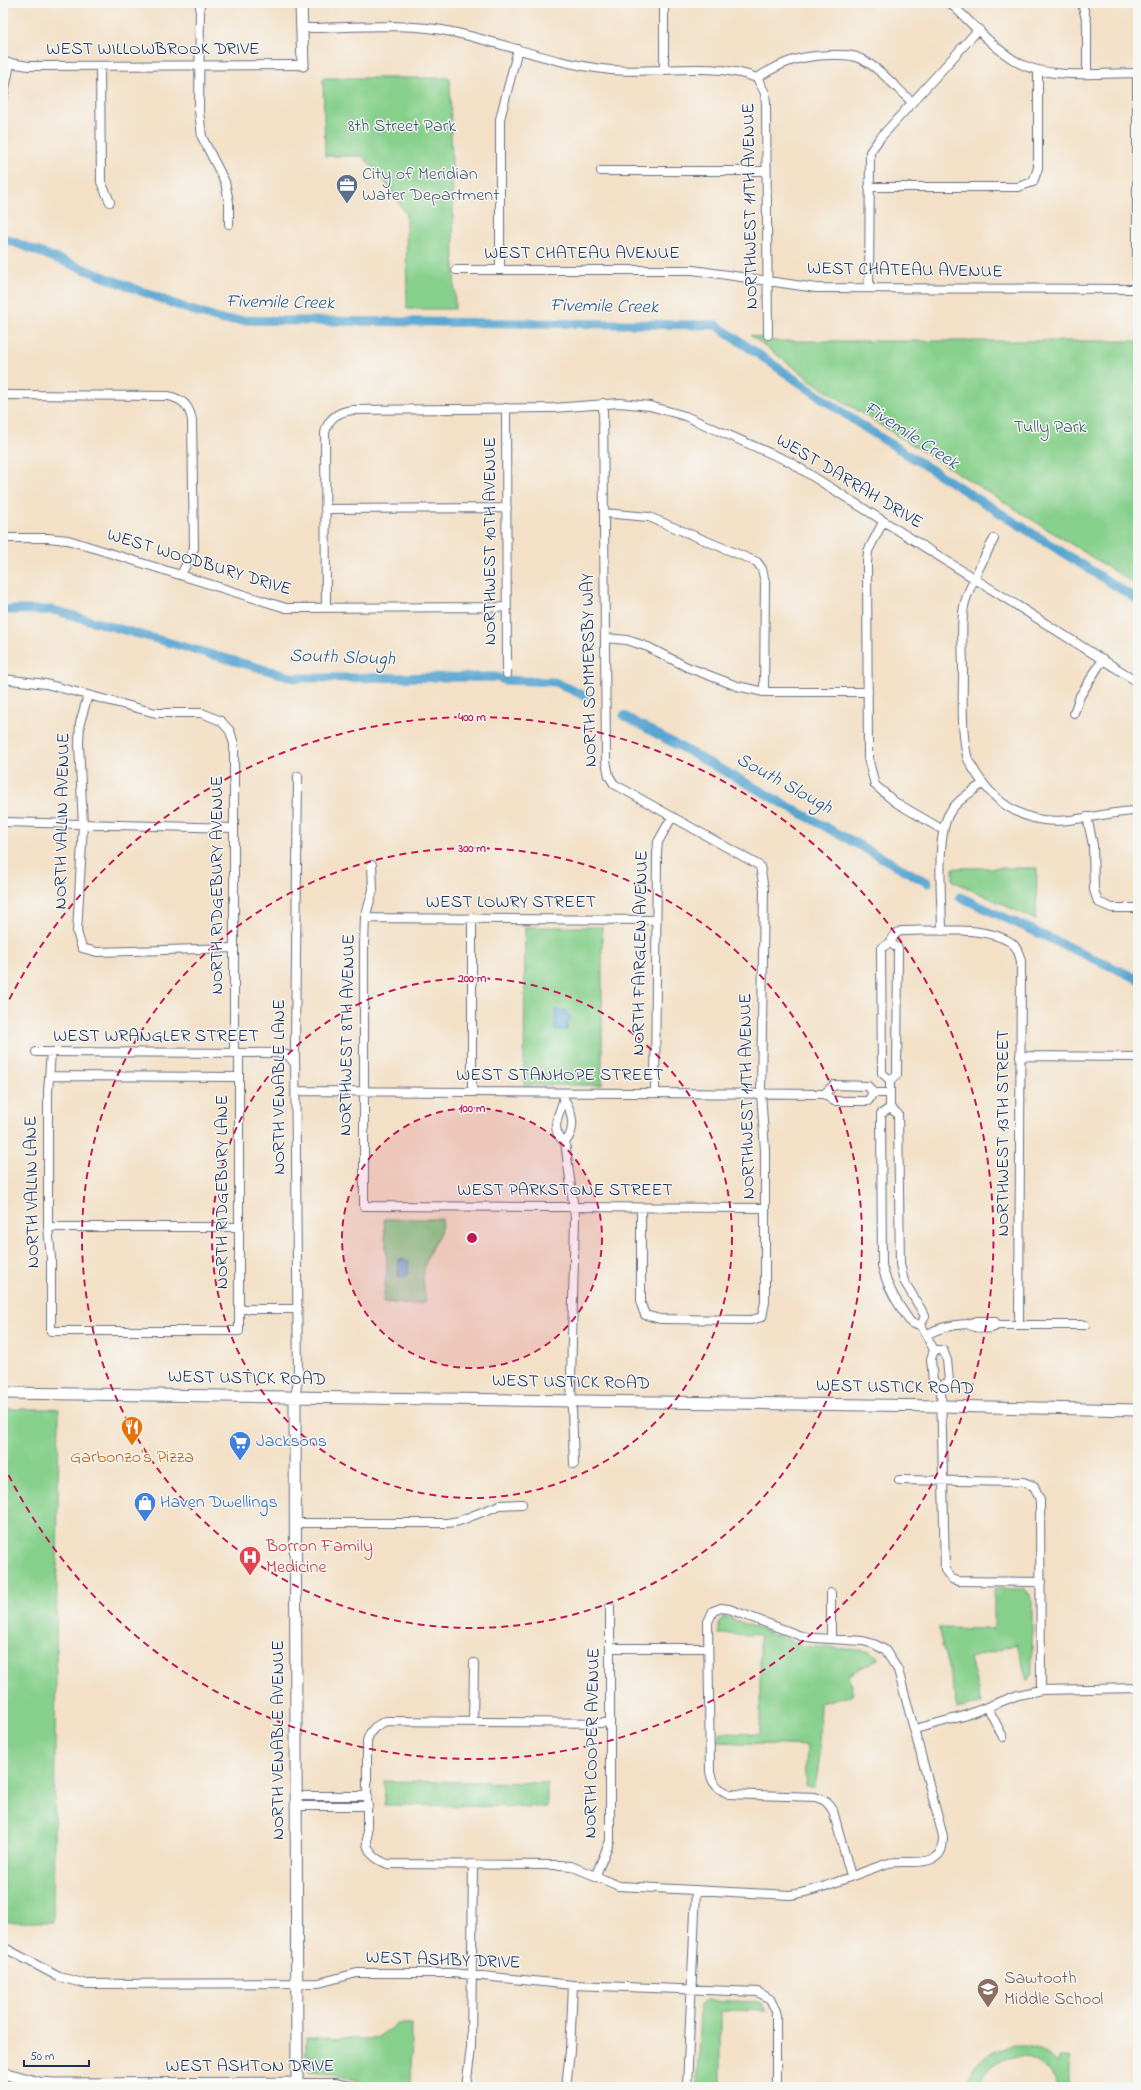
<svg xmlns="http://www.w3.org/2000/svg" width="1141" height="2090" font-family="'Indie Flower',sans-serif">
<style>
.green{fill:#87d08c;stroke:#518075}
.water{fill:#58a5d1;stroke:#3a6a98}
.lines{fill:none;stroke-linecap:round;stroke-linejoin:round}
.canal{stroke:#58a5d1;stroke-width:9}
.street-casing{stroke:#676d82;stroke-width:10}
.secondary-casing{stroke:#676d82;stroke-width:13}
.street{stroke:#fff;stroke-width:8}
.secondary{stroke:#fff;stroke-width:11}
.ring{fill:none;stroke:#c2185b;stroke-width:2;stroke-dasharray:7 5}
.labels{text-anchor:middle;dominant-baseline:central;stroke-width:3;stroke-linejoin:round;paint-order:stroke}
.street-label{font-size:18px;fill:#1b2f5e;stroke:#f6f6f2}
.park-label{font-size:18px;fill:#36576a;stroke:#f6f6f2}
.service-label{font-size:18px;fill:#4e5e75;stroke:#f6f6f2;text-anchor:start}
.shop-label{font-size:18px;fill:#366cbe;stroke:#f6f6f2;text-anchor:start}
.food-label{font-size:18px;fill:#c56008;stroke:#f6f6f2}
.health-label{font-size:18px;fill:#be3a42;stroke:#f6f6f2;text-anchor:start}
.education-label{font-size:18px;fill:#785e54;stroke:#f6f6f2;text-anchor:start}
.water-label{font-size:19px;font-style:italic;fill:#305886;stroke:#f6f6f2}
.centre{fill:#c2185b;stroke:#f6f6f2;stroke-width:2}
.ring-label{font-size:12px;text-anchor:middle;font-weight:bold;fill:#c2185b;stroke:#f6f6f2;stroke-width:3;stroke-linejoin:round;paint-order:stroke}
</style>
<rect width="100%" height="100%" fill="#f6f6f2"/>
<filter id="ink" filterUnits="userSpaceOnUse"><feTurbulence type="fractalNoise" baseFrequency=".025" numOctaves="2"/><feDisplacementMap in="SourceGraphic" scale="8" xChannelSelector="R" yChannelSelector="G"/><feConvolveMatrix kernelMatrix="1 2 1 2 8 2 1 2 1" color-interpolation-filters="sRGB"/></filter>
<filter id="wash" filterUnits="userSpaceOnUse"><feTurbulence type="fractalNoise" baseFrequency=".012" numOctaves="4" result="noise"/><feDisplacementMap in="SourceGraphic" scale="16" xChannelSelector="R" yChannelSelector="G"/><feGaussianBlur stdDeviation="0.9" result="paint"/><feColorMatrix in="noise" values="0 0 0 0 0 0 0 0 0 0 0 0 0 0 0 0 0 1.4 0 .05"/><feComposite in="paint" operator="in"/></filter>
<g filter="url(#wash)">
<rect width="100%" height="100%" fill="#f3e0c6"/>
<!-- green -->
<path class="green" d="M323 78H450L455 309H407L406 214 381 176 362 156H325Z
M750 335 774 341H1138V586L820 387Z
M953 868H1037L1036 920 953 881Z
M525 927H602V1085H524Z
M384 1219H442C442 1234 438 1236 432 1247 422 1265 422 1283 426 1302L415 1305 383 1302 387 1267Z
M3 1409H59L53 1922H3Z
M994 1589H1023L1026 1590 1027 1593H1030L1032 1598V1674L1027 1681 1017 1644 970 1658 981 1703 957 1709 952 1683 938 1628 994 1629Z
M724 1616 805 1646 862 1650 871 1652 880 1658 848 1675 853 1694 820 1703 819 1741 821 1748 815 1787H805L807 1746 719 1742V1733L760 1734V1635L719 1634V1622Z
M384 1781 547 1783V1807L385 1805Z
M706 2000 757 2002 762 2003 766 2011 721 2010V2087H697L700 2004Z
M396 2024H412L411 2087H371L356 2080 335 2074 310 2072 306 2059V2038L375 2039Z
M1016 2045 1040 2050 1057 2063 1058 2057H1070V2087H1057C1042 2047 993 2047 978 2087H966C971 2062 992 2047 1016 2045Z"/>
<!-- water -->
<path class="water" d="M555 1010H567V1016H570V1021H567V1030H555Z
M399 1259 409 1261 408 1274 405 1277 398 1276Z"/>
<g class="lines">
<!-- canal -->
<path class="canal" d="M3 238 185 308 222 320 716 325 867 429 1138 600
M3 610H53L295 678 497 677 504 680 555 682 587 697
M624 716 928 883
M960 897 1138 979"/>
</g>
</g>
<g filter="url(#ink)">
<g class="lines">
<!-- street casing -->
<g class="street-casing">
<path id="street" d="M200 3 199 111 202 137 225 182 229 202V224
M664 3V70
M950 3C971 22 992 47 1017 62 1048 80 1103 73 1138 73
M1082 3 1087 23V73
M301 28C348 28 407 22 452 32 505 43 556 65 611 70 659 74 711 61 757 78 784 61 799 56 831 55 841 55 852 54 861 59 880 68 896 88 912 102
M3 62 29 66 303 65
M100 66 101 182 110 202
M757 78 765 93 766 104 768 335
M3 98 10 64
M601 171H766
M869 187H1018L1033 182 1038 168V70
M456 270H693L816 288 1138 289
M500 270V119L518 49
M869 288 870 152 880 138 979 29
M1137 289V73
M3 395 169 396C184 400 189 406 192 420L194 548 181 575
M603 403 606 761 609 776 614 784 760 866 764 889 761 1093 765 1150V1302L762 1317 751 1320 660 1319 645 1315 641 1304V1208
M506 408 507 674
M325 509 507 508
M604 513 649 517 757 562 762 569 765 582 764 692
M883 522 868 551 867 563 868 758 875 785 895 802 943 830
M3 538H48L68 540 286 608 507 607
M994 539C983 560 972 580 965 602 960 620 963 649 963 669 963 698 961 728 967 756 968 761 972 766 974 770 988 793 1007 811 1033 818 1067 827 1103 811 1138 811
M326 608 325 433C328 418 338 412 352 410L553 408 620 403 650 406 685 416 790 462 1138 682
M605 638 627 640 648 647 687 667 737 686 764 692H868
M3 679 46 684 156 713H202L221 721 230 731 234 744V1053
M88 695 80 723 79 744 83 825 77 932 82 948 97 952 234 948
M1074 713 1080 696 1103 659
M1087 817 1093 845 1094 890 1098 902 1112 908H1138
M3 822 234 828
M372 865 373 890 365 918 364 944V1206L765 1208
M365 918 656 920
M472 918V1092
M942 931C942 901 935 836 950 812 957 800 972 792 982 784
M890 943 895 934 901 931C932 931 988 925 1013 944 1018 949 1019 954 1021 961L1019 1325
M890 943 898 948 897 1075 890 1080 882 1073 881 948Z
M36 1052 281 1053 289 1056 295 1064
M51 1052 48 1092V1227L51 1258V1331H239V1053
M1020 1056 1138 1057
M50 1076 239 1077
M890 1080V1108
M834 1085 868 1086 873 1093 868 1101H834L824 1094Z
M296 1091 824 1094
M655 1093 657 853 658 842 672 817
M873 1093H890
M564 1095C563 1111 546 1128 565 1142
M564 1099C572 1111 577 1130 565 1142L575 1217 571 1380 574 1464
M890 1108 881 1114 882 1265C887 1288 898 1304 911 1323L921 1325
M890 1108 898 1114 900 1264 904 1281 925 1316 921 1325
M48 1227H239
M239 1309H298
M977 1321H994L998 1325C989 1331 976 1328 967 1324Z
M921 1325 934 1350 931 1359 933 1381 941 1387
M998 1325H1085
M926 1335C939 1327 952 1325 967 1324
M934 1350H943L947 1360 949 1381 941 1387
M941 1387 945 1570 952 1579 958 1581 1041 1582
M295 1397 298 1380 295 1048 298 776
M899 1480 1023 1482 1034 1486 1040 1500 1041 1690
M295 1523H447L459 1521 500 1505 522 1504
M831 1593V1639
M610 1648H708
M988 1708 1003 1737
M473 1722 474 1663
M610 1723 386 1721C375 1726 370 1730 367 1741V1844C370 1855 377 1860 388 1864L560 1865 571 1866 619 1886 790 1895C824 1890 856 1873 889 1863 903 1860 919 1865 932 1859 942 1855 943 1846 943 1836L898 1670 885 1650 874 1644 863 1641 815 1638 801 1636 729 1609 721 1608 713 1611 708 1622 710 1772C712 1784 718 1789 729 1794L815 1797C825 1800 828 1802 833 1811L851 1876
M915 1729 964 1716 1018 1695 1041 1690 1138 1688
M296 1796H368
M296 1806H368
M595 1877 610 1841V1607
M3 1947 59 1977 87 1984 319 1983 357 1973H452L573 1985 758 1992 770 1999 776 2011V2087
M297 2083H334L355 2087
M466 2087 471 2048 473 1864
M566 2087 570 2051 573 1985
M687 2087 696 1890"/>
</g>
<!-- secondary casing -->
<g class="secondary-casing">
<path id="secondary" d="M301 3 303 65
M3 1393 941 1406 1138 1410
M3 2073 39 2083 54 2084 297 2083 295 1397"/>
</g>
<!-- street -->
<use href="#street" class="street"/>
<!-- secondary -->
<use href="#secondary" class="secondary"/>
</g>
</g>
<!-- distance rings -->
<circle cx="472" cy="1238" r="130" fill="#c2185b" fill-opacity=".12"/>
<g class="ring">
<circle cx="472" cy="1238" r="130"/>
<circle cx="472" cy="1238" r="260"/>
<circle cx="472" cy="1238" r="390"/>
<path d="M4 1010A521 521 0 1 1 4 1466"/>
</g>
<!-- icons -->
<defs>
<g id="office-pin" transform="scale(1.15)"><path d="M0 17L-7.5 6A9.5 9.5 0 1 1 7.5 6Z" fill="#5c6f8a" stroke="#f6f6f2"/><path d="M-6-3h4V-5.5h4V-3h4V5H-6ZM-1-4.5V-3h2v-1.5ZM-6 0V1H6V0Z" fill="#fff"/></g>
<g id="restaurant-pin" transform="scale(1.15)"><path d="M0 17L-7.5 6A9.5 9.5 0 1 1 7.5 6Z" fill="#e8710a" stroke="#f6f6f2"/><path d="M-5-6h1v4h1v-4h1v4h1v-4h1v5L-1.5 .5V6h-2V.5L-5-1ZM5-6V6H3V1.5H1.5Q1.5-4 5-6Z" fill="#fff"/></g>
<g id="supermarket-pin" transform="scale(1.15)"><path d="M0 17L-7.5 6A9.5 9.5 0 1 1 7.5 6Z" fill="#3f7fe0" stroke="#f6f6f2"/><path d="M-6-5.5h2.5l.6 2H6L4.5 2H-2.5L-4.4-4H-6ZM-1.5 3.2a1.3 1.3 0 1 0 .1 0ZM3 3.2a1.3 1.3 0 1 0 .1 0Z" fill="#fff"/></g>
<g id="shop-pin" transform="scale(1.15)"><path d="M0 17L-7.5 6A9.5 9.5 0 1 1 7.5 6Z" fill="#3f7fe0" stroke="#f6f6f2"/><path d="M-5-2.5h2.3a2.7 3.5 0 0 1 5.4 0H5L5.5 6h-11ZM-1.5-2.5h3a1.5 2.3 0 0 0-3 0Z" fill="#fff"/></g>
<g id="hospital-pin" transform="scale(1.15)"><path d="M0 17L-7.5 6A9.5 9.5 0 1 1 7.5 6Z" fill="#e0444e" stroke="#f6f6f2"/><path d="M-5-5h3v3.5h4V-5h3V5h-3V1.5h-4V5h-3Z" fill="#fff"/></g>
<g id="school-pin" transform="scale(1.15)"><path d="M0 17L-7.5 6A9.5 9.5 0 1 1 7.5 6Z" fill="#8d6e63" stroke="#f6f6f2"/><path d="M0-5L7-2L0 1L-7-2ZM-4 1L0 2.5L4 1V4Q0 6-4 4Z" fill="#fff"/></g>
</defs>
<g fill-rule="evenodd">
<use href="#office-pin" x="347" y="185"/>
<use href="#restaurant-pin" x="132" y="1427"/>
<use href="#supermarket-pin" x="240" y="1442"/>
<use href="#shop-pin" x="145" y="1503"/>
<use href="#hospital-pin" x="250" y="1557"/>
<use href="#school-pin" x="988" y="1989"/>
</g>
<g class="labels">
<!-- street labels -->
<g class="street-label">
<text x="153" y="50">WEST WILLOWBROOK DRIVE</text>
<text transform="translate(751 206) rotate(-91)">NORTHWEST 11TH AVENUE</text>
<text x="582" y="254">WEST CHATEAU AVENUE</text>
<text transform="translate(905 271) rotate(1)">WEST CHATEAU AVENUE</text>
<text transform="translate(849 482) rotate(31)">WEST DARRAH DRIVE</text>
<text transform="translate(491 541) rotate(-90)">NORTHWEST 10TH AVENUE</text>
<text transform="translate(199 563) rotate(17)">WEST WOODBURY DRIVE</text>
<text transform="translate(590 670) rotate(-91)">NORTH SOMMERSBY WAY</text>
<text transform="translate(63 821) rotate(-89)">NORTH VALLIN AVENUE</text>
<text transform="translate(218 885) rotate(-90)">NORTH RIDGEBURY AVENUE</text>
<text x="511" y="903">WEST LOWRY STREET</text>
<text transform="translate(641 953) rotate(-89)">NORTH FAIRGLEN AVENUE</text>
<text transform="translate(348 1035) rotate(-89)">NORTHWEST 8TH AVENUE</text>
<text x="156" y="1037">WEST WRANGLER STREET</text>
<text x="560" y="1076">WEST STANHOPE STREET</text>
<text transform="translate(280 1087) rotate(-90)">NORTH VENABLE LANE</text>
<text transform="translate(748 1096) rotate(-91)">NORTHWEST 11TH AVENUE</text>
<text transform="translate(1004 1133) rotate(-90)">NORTHWEST 13TH STREET</text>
<text x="565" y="1191">WEST PARKSTONE STREET</text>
<text transform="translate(33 1192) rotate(-91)">NORTH VALLIN LANE</text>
<text transform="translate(223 1192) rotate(-90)">NORTH RIDGEBURY LANE</text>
<text transform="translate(247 1379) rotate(1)">WEST USTICK ROAD</text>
<text transform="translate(571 1383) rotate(1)">WEST USTICK ROAD</text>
<text transform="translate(895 1388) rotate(1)">WEST USTICK ROAD</text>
<text transform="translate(279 1740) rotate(-90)">NORTH VENABLE AVENUE</text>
<text transform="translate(593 1743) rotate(-89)">NORTH COOPER AVENUE</text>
<text transform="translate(443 1961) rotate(2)">WEST ASHBY DRIVE</text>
<text x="250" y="2067">WEST ASHTON DRIVE</text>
</g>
<!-- park labels -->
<g class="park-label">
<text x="402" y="127">8th Street Park</text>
<text x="1050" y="428">Tully Park</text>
</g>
<!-- service labels -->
<g class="service-label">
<text x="362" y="175">City of Meridian<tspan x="362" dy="21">Water Department</tspan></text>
</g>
<!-- shop labels -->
<g class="shop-label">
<text x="256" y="1442">Jacksons</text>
<text x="160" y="1503">Haven Dwellings</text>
</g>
<!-- food labels -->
<g class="food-label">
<text x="132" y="1458">Garbonzo's Pizza</text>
</g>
<!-- health labels -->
<g class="health-label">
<text x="266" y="1547">Borron Family<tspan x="266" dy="21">Medicine</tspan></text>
</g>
<!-- education labels -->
<g class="education-label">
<text x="1004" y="1979">Sawtooth<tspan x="1004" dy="21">Middle School</tspan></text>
</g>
<!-- water labels -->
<g class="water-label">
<text transform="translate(280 303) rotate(1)">Fivemile Creek</text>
<text transform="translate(604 307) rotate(1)">Fivemile Creek</text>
<text transform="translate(911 436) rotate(33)">Fivemile Creek</text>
<text transform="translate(342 658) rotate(2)">South Slough</text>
<text transform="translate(784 784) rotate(29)">South Slough</text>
</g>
</g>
<circle cx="472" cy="1238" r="6" class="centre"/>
<g class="ring-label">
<text x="472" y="721">400 m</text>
<text x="472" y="852">300 m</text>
<text x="472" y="982">200 m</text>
<text x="472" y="1112">100 m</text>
</g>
<!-- margin -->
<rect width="1141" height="2090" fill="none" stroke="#f6f6f2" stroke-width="16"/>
<!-- scale -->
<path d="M24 2060v6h65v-6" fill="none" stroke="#1b2f5e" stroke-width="2"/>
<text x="30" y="2060" font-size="12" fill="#1b2f5e" stroke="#f6f6f2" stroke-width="3" paint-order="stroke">50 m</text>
</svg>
